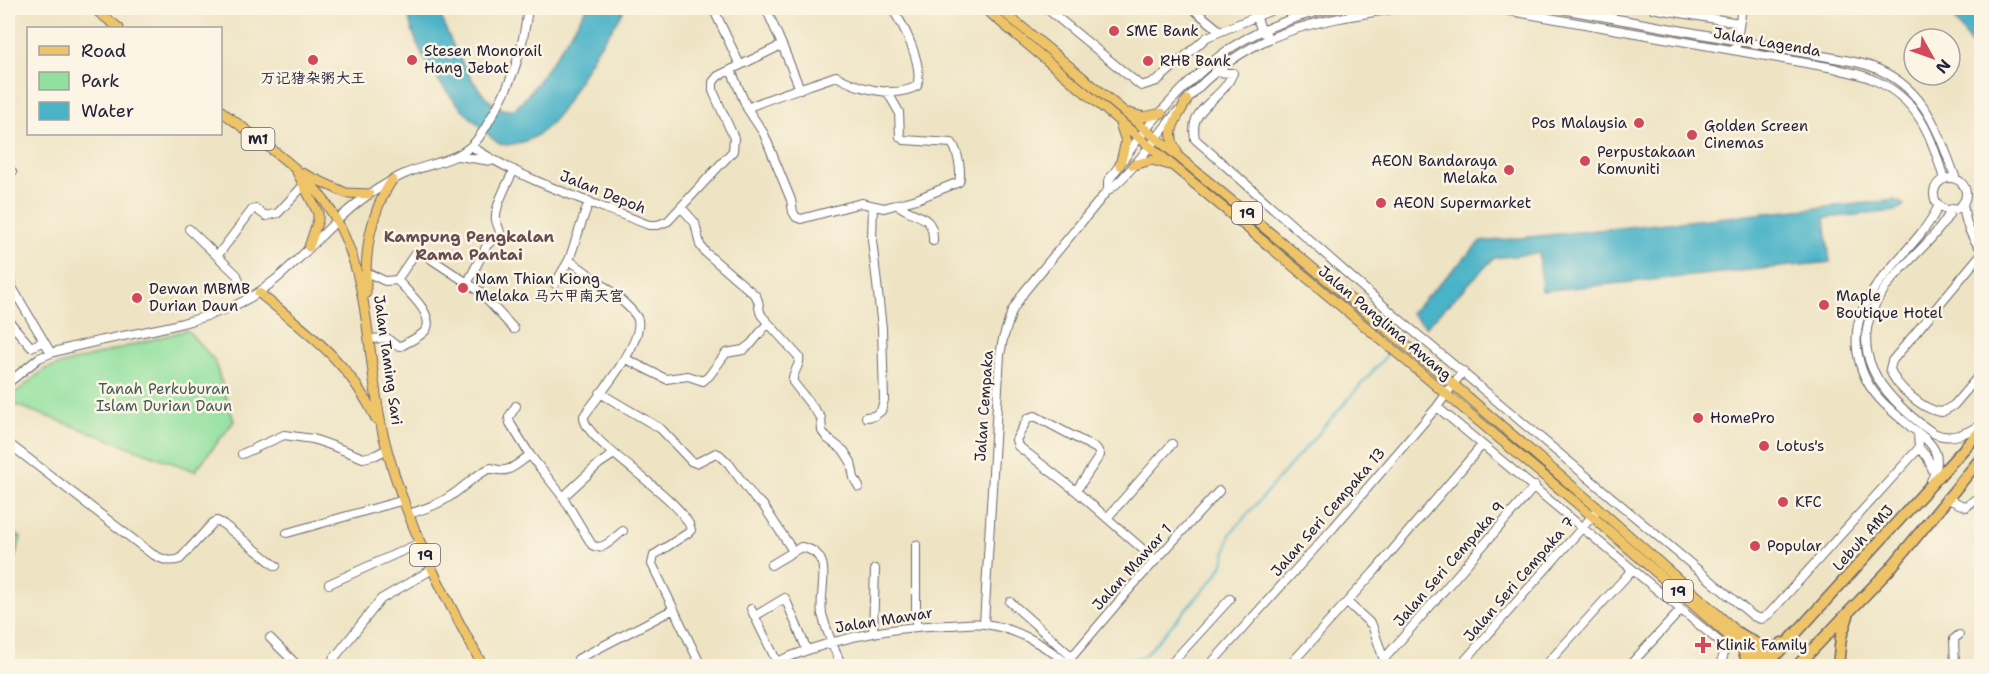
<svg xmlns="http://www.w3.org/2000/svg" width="1989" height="674" font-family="'Shantell Sans','LXGW WenKai TC',sans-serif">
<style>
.green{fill:#91e09e;stroke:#5a816c;stroke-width:1.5}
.water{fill:#4ab3c8;stroke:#366a82;stroke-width:1.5}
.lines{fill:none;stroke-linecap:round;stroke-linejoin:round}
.stream{stroke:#4ab3c8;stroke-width:2}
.minor-casing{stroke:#69666b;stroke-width:10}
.major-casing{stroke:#69666b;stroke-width:11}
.highway-casing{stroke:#69666b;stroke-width:13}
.minor{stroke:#fff;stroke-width:8}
.major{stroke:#efc469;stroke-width:9}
.highway{stroke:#efc469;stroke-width:10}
.poi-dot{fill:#d1495b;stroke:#fcf5e5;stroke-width:2}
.labels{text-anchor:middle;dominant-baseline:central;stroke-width:5;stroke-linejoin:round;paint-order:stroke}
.shield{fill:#fcf5e5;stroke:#63616e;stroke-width:1.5}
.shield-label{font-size:14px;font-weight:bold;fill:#22223b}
.poi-label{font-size:15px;fill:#22223b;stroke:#fcf5e5;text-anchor:start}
.street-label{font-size:15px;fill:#22223b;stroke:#fcf5e5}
.park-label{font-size:15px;fill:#435b59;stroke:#fcf5e5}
.neighbourhood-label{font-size:16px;font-weight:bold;fill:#654d51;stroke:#fcf5e5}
</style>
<rect width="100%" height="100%" fill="#fcf5e5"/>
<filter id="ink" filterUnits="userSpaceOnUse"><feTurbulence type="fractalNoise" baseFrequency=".0167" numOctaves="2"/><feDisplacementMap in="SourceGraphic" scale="12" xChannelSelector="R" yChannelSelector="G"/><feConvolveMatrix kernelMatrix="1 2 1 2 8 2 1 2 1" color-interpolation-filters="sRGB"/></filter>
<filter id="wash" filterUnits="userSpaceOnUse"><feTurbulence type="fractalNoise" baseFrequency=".008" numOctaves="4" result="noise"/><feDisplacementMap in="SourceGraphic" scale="24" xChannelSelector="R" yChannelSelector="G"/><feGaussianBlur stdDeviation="1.35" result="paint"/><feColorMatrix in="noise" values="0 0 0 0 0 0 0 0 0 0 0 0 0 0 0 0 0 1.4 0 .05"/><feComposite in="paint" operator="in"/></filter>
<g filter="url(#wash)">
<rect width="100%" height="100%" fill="#eee3c3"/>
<!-- green -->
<path class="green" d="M187 330 214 360 234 421 195 471 8 402V399L45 369Z
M8 532 21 537 8 580Z"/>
<!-- water -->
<path class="water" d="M407 8H439C443 30 484 121 514 109 527 103 576 24 587 8H624C621 20 612 28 605 38 598 47 593 56 588 65 573 90 557 128 528 140 521 143 509 146 501 144 494 142 489 134 484 130 447 97 415 58 407 8Z
M1947 8H1981V59Z
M1896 200 1904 205 1896 211 1825 218 1830 262 1542 291 1539 253 1494 258 1426 327 1411 313 1480 242Z"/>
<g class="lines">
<!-- stream -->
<path class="stream" d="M1116 666 1145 655 1216 576 1223 564 1230 534 1387 355"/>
</g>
</g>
<g filter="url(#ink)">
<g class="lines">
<!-- minor casing -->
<g class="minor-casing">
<path id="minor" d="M713 8 740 65
M1046 8 1141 86 1157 81 1207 37 1277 8
M1192 8 1219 30
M1256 8V15L1262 32 1266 34
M1493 8 1834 68C1847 72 1862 74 1874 80 1919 99 1931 136 1944 179
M1556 8 1834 58C1845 60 1858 62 1870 66 1925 86 1937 129 1956 179
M1652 8 1739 23
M782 45 800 89
M1736 46 1742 8
M731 70 747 108 764 134 791 200 793 212 796 217 801 219 861 203 884 208 917 199 959 182C962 171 958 152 952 143L904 140 900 137 899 112 887 91
M1214 72 1233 73C1225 94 1204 102 1196 119 1193 126 1194 133 1195 139L1393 314 1753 616 1761 619 1769 614 1919 448 1918 433
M1184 103C1246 31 1313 21 1401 8
M747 108C776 95 806 87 836 76 857 88 894 99 917 86 924 66 904 24 891 8
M471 146C525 182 589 201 649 225H658L668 221 733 151 734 138 713 91V82L718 76 782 45 766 8
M458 156 491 161
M8 167 12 172 8 176
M1934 194a16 16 0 1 1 32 0a16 16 0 1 1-32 0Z
M1108 190V181C1121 164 1132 146 1146 129 1168 103 1194 76 1221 55 1250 32 1299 14 1335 8
M1963 203C1965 221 1969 235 1982 250
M897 204C914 219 934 212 933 241
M681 207 695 223 700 245 705 252 755 295C761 302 757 309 762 316L799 357C801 367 791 372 793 382L821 418 822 431 827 438 844 451 851 462 854 478 859 487
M1952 209C1936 240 1906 260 1886 287 1840 349 1881 396 1933 433 1951 441 1965 434 1982 424
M189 229 237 275 241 287 250 298
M1982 253 1892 361 1890 369C1895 386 1924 411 1942 412L1954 405 1982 372
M218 255 252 210 256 209 266 216 278 213 303 186
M569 260C582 269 635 307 638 320 643 344 598 396 584 416 581 441 685 498 691 530L688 533 654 555 652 564 701 666
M366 272 385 281 397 280 414 255 422 253 478 290 514 329
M8 275 13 289
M468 282 487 245 500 234C500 228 497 226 496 220 494 207 508 182 514 170
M555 284 569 260 589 201
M8 287 13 289 51 353
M8 320 31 347 44 341
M369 339 387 338 395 345 401 346C408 342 420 337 425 331 437 316 407 291 397 280
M626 359 666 379 688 376 703 381 709 376 726 353 743 350 751 344 768 323
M8 383 39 358 51 353C110 335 174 331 231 307 288 284 321 226 371 193 383 186 394 178 407 173 430 163 459 161 476 141 483 133 488 123 493 114 514 79 523 48 528 8
M600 393 661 429 691 461 696 463 716 453 720 455 729 464 755 499 763 505 793 551
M516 406 509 417 510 423 530 455
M1437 407 1721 643C1725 653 1724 659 1718 666
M866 417 874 416 881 411 884 400 882 328 872 240 873 206
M8 443 152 554C162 559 169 563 180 559L213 523 217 521 223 524 276 566
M1919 448 1927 457 1934 473
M242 454 284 435 313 439 333 446 363 458 376 455 387 449
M1931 481C1937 470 1940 457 1932 446 1927 439 1919 433 1912 428 1892 411 1871 396 1862 370 1835 295 1913 261 1939 205
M1076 491 1100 455 1097 449 1035 416 1028 418 1016 440 1018 446 1076 491 1155 560
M563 497 599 464 614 454
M1946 498 1966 507 1982 494
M409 514C424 509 440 504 452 495 466 486 475 474 491 468 509 475 515 465 530 455L563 497 592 545C603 552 613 538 623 531
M1107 518 1172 444
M287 533 404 500
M916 545V626
M771 565 801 547C837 553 818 591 822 614 827 633 834 649 842 666
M329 584 420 543
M1010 602 1071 656
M1347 602 1372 625 1386 666
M751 609 777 662
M755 616 785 598 807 650
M984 624 1000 355 1003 339 1012 311 1024 292 1108 190C1127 179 1161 131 1177 112
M873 633 875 569
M270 638 298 666
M578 659 674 609
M1384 659 1535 486
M328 666 381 599 431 570
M767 666C825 640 885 627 948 625 960 625 973 622 985 624 1016 628 1047 646 1070 666
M1064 666 1133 585 1219 491
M1169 666 1230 599
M1209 666 1334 527 1437 407 1463 371
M1289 666 1374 572 1482 445
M1460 666 1596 512
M1545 666 1632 570
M1629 666 1680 611
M1955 666 1954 639 1959 635"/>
</g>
<!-- major casing -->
<g class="major-casing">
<path id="major" d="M93 8 119 28
M984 8 1592 516 1763 666
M999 8 1454 385 1599 509 1776 666
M220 110C260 142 307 169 333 214 373 282 366 360 383 434 403 517 442 593 483 666
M1129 113 1144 117 1162 113
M1177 152C1164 131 1177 119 1187 100
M1120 165 1126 141 1120 124
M1133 165 1152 160 1170 165
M297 172 318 213V220L309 247
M302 173 346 193 369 194
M259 293C308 333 348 360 376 419
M366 293C365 252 369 215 392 180"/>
</g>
<!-- highway casing -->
<g class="highway-casing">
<path id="highway" d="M1739 633 1767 650 1775 648 1782 643
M1742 647 1749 666
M1766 666 1982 429
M1797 666 1889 570 1982 457
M1838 666 1841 637 1848 616"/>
</g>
<!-- minor -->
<use href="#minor" class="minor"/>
<!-- major -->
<use href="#major" class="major"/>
<!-- highway -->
<use href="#highway" class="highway"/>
</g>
</g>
<!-- markers -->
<g class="poi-dot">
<circle cx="1114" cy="31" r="6"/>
<circle cx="313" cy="60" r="6"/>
<circle cx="412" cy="60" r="6"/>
<circle cx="1148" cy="61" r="6"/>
<circle cx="1639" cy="123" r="6"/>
<circle cx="1692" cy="135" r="6"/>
<circle cx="1585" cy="161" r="6"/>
<circle cx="1509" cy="170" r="6"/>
<circle cx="1381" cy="203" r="6"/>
<circle cx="463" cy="288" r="6"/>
<circle cx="137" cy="298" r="6"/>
<circle cx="1824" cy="305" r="6"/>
<circle cx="1698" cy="418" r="6"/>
<circle cx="1764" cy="446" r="6"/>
<circle cx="1783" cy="502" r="6"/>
<circle cx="1755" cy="546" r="6"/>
<path d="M1700 636h6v6h6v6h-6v6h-6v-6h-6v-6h6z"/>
</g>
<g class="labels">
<!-- shield labels -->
<g class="shield">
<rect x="241.5" y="128" width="33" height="22" rx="4.5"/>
<rect x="1232" y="202" width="30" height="22" rx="4.5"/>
<rect x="410" y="544" width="30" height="22" rx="4.5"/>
<rect x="1663" y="580" width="30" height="22" rx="4.5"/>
</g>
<g class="shield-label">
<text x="258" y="139">M1</text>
<text x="1247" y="213">19</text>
<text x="425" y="555">19</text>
<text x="1678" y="591">19</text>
</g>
<!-- poi labels -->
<g class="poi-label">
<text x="1126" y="31">SME Bank</text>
<text x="424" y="51">Stesen Monorail<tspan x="424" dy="17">Hang Jebat</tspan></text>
<text x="1160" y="61">RHB Bank</text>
<text x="313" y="78" text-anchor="middle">万记猪杂粥大王</text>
<text x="1627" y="123" text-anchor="end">Pos Malaysia</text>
<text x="1704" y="126">Golden Screen<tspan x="1704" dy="17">Cinemas</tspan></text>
<text x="1597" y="152">Perpustakaan<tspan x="1597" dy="17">Komuniti</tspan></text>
<text x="1497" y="161" text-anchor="end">AEON Bandaraya<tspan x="1497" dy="17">Melaka</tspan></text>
<text x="1393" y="203">AEON Supermarket</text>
<text x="475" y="279">Nam Thian Kiong<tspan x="475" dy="17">Melaka 马六甲南天宮</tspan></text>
<text x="149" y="289">Dewan MBMB<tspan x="149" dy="17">Durian Daun</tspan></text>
<text x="1836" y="296">Maple<tspan x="1836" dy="17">Boutique Hotel</tspan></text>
<text x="1710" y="418">HomePro</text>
<text x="1776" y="446">Lotus's</text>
<text x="1795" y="502">KFC</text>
<text x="1767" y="546">Popular</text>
<text x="1716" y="645">Klinik Family</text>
</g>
<!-- street labels -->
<g class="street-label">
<text transform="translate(1767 42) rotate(10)">Jalan Lagenda</text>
<text transform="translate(603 192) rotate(22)">Jalan Depoh</text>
<text transform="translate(1385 323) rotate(40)">Jalan Panglima Awang</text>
<text transform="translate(388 360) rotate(82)">Jalan Taming Sari</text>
<text transform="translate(984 406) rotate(-86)">Jalan Cempaka</text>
<text transform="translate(1328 512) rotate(-49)">Jalan Seri Cempaka 13</text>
<text transform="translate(1863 538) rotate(-48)">Lebuh AMJ</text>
<text transform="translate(1449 564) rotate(-49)">Jalan Seri Cempaka 9</text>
<text transform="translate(1132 567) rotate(-48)">Jalan Mawar 1</text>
<text transform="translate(1519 579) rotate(-49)">Jalan Seri Cempaka 7</text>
<text transform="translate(884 620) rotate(-9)">Jalan Mawar</text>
</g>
<!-- park labels -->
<g class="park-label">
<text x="164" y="389">Tanah Perkuburan<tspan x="164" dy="17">Islam Durian Daun</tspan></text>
</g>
<!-- neighbourhood labels -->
<g class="neighbourhood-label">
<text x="469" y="236">Kampung Pengkalan<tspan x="469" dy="18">Rama Pantai</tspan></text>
</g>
</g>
<!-- margin -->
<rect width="1989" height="674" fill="none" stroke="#fcf5e5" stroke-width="30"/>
<!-- legend -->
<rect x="27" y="27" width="195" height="108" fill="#fcf5e5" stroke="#a5a1a1" stroke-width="1.5"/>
<rect x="39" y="46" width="30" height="9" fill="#efc469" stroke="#a5a1a1" stroke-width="1.5"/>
<text x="81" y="57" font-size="18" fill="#22223b">Road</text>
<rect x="39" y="72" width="30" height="18" fill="#91e09e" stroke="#a5a1a1" stroke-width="1.5"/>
<text x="81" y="87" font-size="18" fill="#22223b">Park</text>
<rect x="39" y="102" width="30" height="18" fill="#4ab3c8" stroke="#a5a1a1" stroke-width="1.5"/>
<text x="81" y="117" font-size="18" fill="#22223b">Water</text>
<!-- north arrow -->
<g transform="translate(1932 57) rotate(130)"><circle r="28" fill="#fcf5e5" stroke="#a5a1a1" stroke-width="1.5"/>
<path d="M0-4.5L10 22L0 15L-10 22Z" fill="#d1495b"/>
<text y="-9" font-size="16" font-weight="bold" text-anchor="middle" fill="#22223b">N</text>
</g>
</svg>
